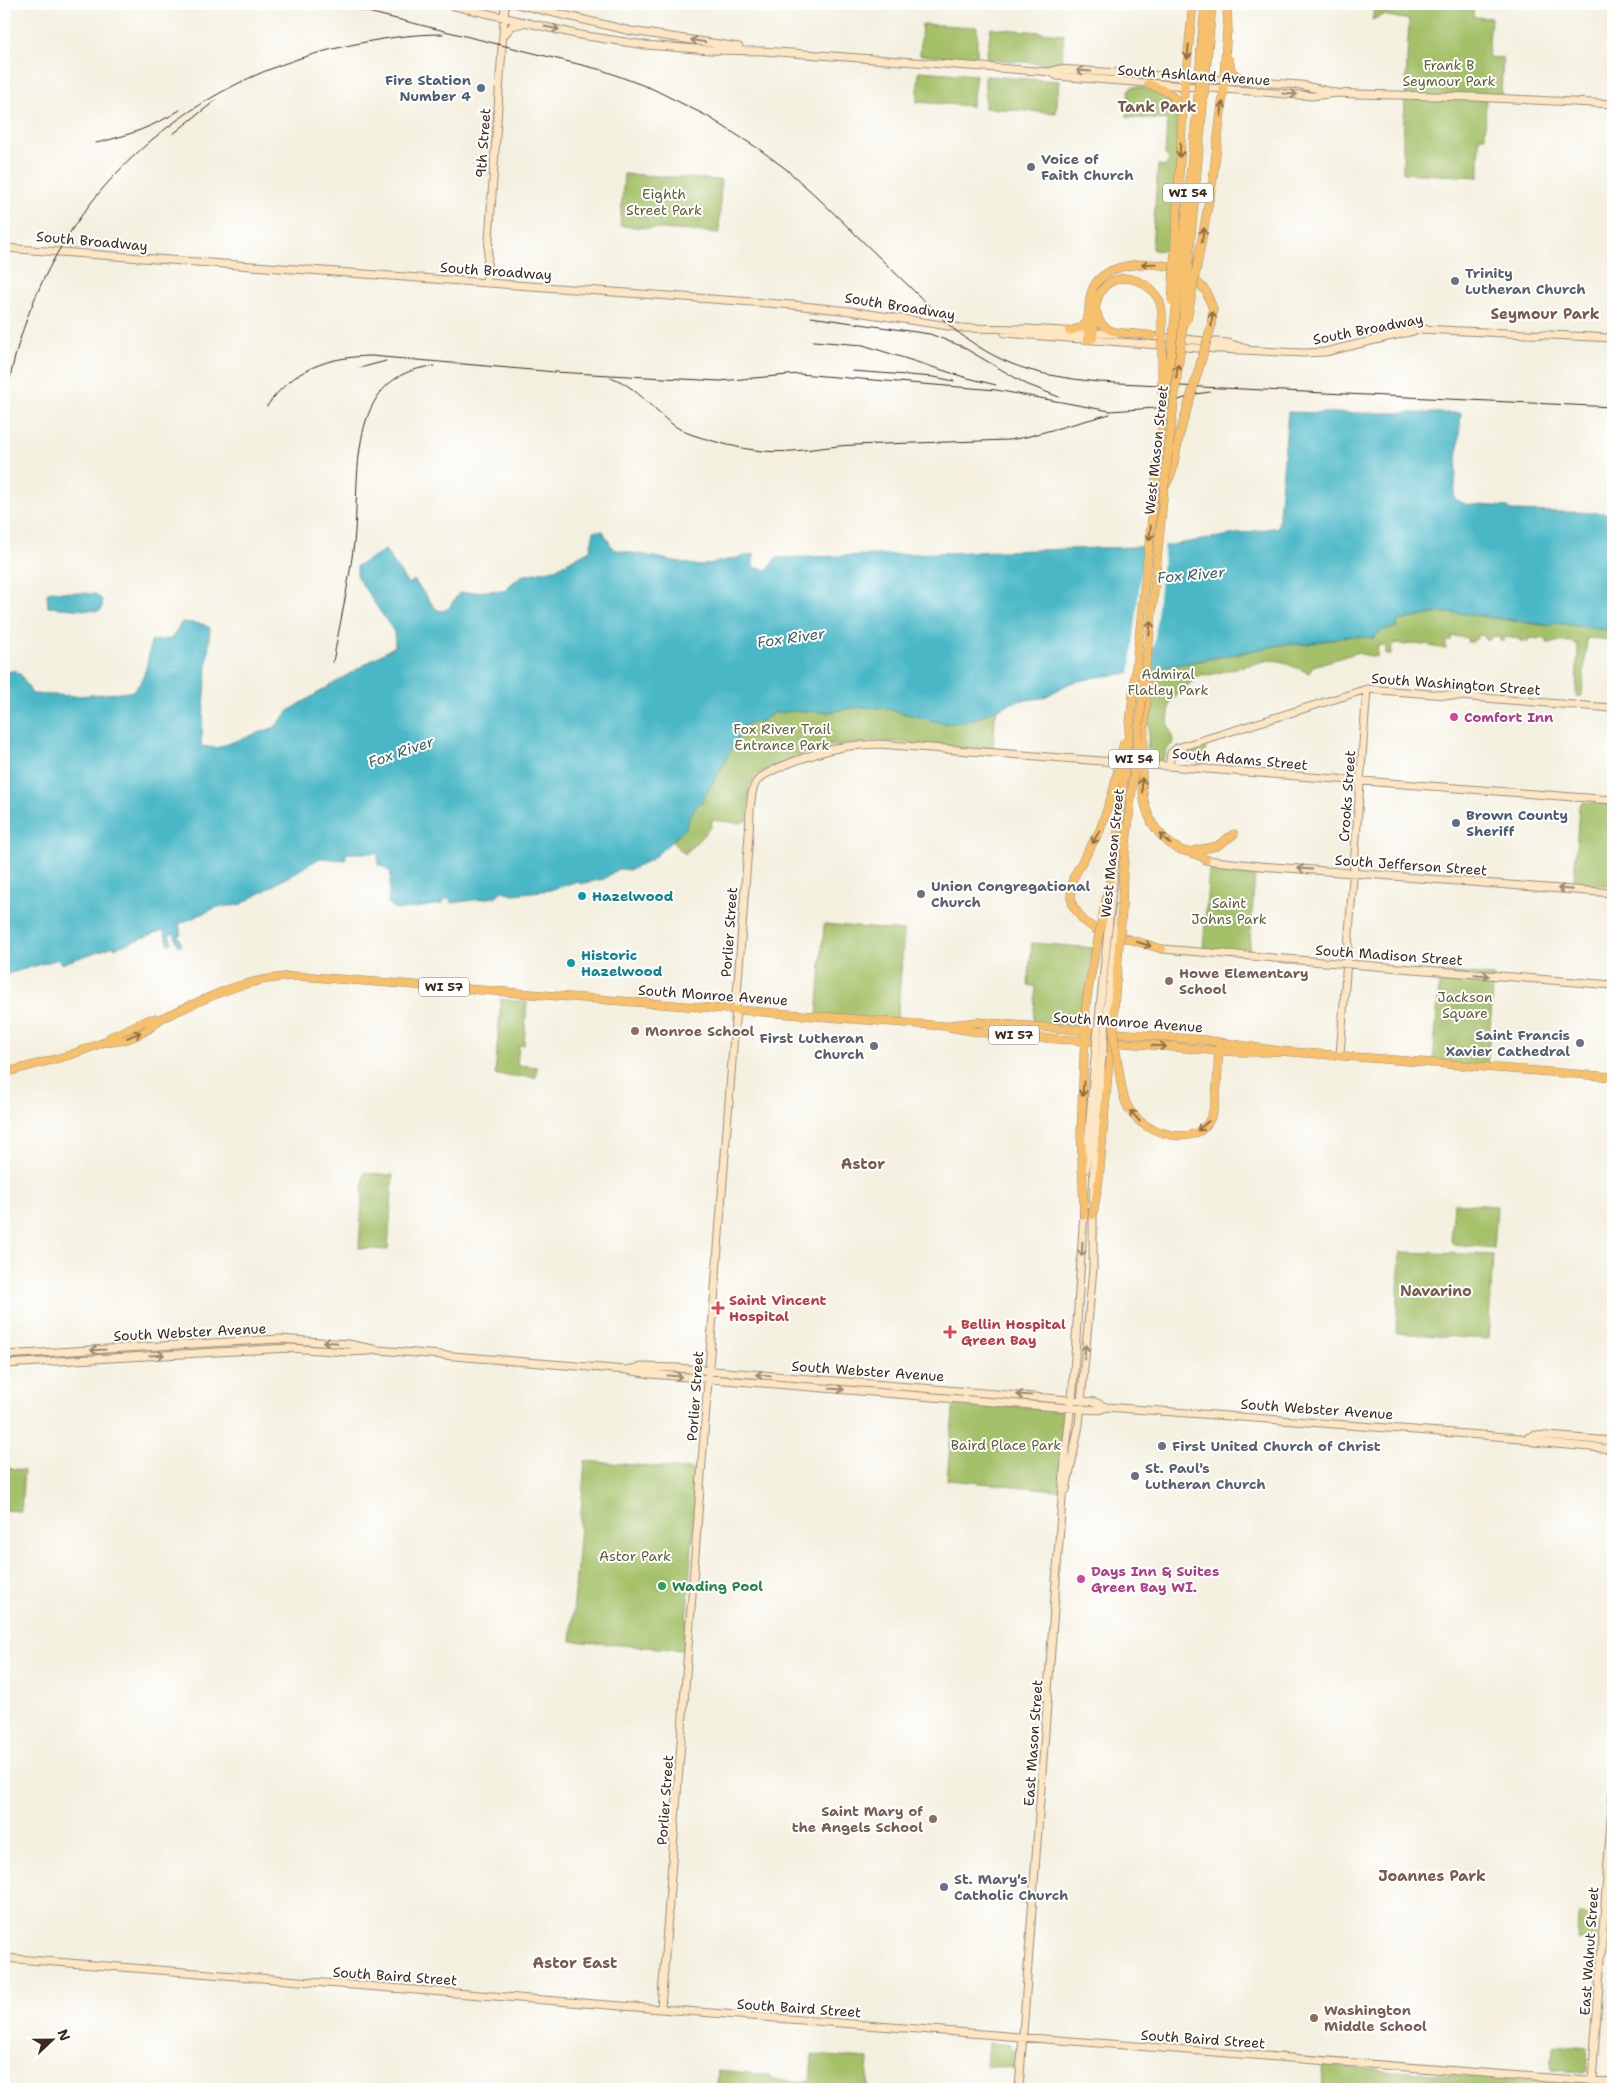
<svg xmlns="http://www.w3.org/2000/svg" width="1617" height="2093" font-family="'Shantell Sans',sans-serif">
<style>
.green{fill:#a4c067;stroke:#707542}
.water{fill:#4ab7c6;stroke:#427072}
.pier{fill:#f4f0df}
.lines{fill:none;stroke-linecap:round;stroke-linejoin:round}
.secondary-casing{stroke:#988d7e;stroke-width:9}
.primary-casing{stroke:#988d7e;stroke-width:9}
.secondary{stroke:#fce6c4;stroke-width:7}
.primary{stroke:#f7c06c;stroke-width:8}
.rail{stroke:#3b2a1e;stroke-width:1}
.secondary-bridge-casing{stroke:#988d7e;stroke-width:9;stroke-linecap:butt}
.primary-bridge-casing{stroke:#988d7e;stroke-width:9;stroke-linecap:butt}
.secondary-bridge{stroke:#fce6c4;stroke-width:7}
.primary-bridge{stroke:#f7c06c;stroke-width:8}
.oneway{stroke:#9c8871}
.oneway2{stroke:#906e41}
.service-dot{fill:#5c6f8a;stroke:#fff;stroke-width:2}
.worship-dot{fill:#6b7280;stroke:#fff;stroke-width:2}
.hotel-dot{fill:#d1479c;stroke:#fff;stroke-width:2}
.culture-dot{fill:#0f9aa8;stroke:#fff;stroke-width:2}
.education-dot{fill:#8d6e63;stroke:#fff;stroke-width:2}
.health-dot{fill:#e0444e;stroke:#fff;stroke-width:2}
.leisure-dot{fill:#2e9e5b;stroke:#fff;stroke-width:2}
.labels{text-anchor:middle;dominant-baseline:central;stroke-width:4;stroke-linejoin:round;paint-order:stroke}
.shield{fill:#fff;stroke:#766a62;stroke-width:1}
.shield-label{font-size:12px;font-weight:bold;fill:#3b2a1e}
.park-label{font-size:14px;fill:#605e38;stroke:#fff}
.street-label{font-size:14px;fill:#3b2a1e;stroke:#fff}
.service-label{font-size:14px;font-weight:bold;fill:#4e5e75;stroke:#fff;text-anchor:end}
.worship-label{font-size:14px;font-weight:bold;fill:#5b616d;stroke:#fff;text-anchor:start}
.hotel-label{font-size:14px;font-weight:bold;fill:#b23c85;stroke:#fff;text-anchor:start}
.culture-label{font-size:14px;font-weight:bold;fill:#0d838f;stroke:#fff;text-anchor:start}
.education-label{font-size:14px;font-weight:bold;fill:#785e54;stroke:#fff;text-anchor:start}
.health-label{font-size:14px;font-weight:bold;fill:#be3a42;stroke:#fff;text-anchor:start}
.leisure-label{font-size:14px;font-weight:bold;fill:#27864d;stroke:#fff;text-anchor:start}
.neighbourhood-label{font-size:15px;font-weight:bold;fill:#795b4e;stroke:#fff}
.water-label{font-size:15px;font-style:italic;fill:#416261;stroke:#fff}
</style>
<rect width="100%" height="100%" fill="#fff"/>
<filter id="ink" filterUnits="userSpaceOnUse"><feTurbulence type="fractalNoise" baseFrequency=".02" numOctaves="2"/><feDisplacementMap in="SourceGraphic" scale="10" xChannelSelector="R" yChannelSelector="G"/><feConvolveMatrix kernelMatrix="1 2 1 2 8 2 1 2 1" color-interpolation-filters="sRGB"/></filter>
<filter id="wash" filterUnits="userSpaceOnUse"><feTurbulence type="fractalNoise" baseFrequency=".0096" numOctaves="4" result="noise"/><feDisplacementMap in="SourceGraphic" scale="20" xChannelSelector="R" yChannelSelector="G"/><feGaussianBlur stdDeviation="1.12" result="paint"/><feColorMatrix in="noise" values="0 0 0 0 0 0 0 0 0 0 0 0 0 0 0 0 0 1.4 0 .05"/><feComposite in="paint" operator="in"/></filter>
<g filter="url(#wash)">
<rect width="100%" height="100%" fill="#f4f0df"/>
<!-- green -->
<path class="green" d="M1379 4H1474L1473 17 1491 18 1488 57 1503 58 1501 95H1486L1485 137H1479V177L1403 173V140L1409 20 1383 15 1372 20 1374 11Z
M922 24 977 27V59L920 55Z
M991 28 1064 34 1061 65 986 59Z
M919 71 976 75 972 106 917 102Z
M985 76 1059 81 1056 113 985 108Z
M1139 87 1158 91 1174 100C1184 142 1175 206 1172 251L1153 250 1152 248 1158 165 1165 167 1169 161 1168 157 1165 155 1167 120 1127 117 1129 89 1133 87Z
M624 174 721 180 719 233 620 226Z
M1439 613H1458L1548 626 1557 623 1613 631V640L1587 638 1582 696H1576L1578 645C1569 639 1558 643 1547 643V639L1528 638V642L1520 641V639L1505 637 1504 641H1500V637L1491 636 1490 640H1485V636L1477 635V639H1473V642H1467L1468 638 1452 636 1451 640 1446 641V649L1430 646 1428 644 1422 645 1409 643 1406 645 1396 643V644H1392L1391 655H1386V646L1378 645 1377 657 1360 654 1359 652 1313 666 1309 673 1280 661 1269 660 1205 676V674L1198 676 1170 702 1168 724 1174 743C1166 747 1167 755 1162 760H1147L1152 668 1189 663 1286 644H1307L1348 636 1373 638 1383 630 1397 627 1398 621Z
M748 697 762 721 774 713 796 711 828 712 860 707 883 708 946 723 972 720 998 708 995 717 993 749 876 741 830 746 811 751 757 774 749 786 748 819 746 821 738 823 712 820 711 827 685 854 672 842C685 829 689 818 698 803L701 802 725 762Z
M1206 744 1204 763 1177 759 1176 756 1178 753Z
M1584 802 1613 805V886L1576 883 1574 881 1579 807 1581 803Z
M1209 869 1246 870 1255 873 1249 954 1203 949Z
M824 924 904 931 897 1022 817 1016Z
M1032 943 1094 948 1079 1023 1077 1026 1033 1024 1036 987 1028 985Z
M1440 972 1494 976 1487 1067 1433 1063Z
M501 999 527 1002 524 1045H519L517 1065 537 1067 536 1077 495 1075Z
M364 1173 393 1175 388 1250 359 1248Z
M1454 1203 1497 1206 1494 1248 1453 1244 1451 1240Z
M1400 1252 1493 1255 1488 1339 1396 1333Z
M954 1401 1066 1410 1059 1490 947 1480Z
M585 1461 698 1470 684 1650 571 1641Z
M4 1468 24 1470 21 1511 4 1510Z
M1578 1915 1597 1917 1596 1941 1577 1939Z
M988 2043 1011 2045 1013 2050 1014 2068 986 2066Z
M1554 2045 1588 2048 1586 2071 1583 2073 1552 2071Z
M812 2055 869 2059 867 2089H717L718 2070 769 2075 773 2080 810 2082Z
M1322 2066 1587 2084V2089H1323Z"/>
<!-- water -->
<path class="water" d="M1288 412 1326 413H1461L1454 498 1465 504 1508 507 1510 511 1613 513V631L1557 623 1548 625 1458 613H1440L1398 621 1397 627 1383 630 1373 638 1348 636 1307 644H1286L1140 672 1097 677 1070 683 1043 698 1017 701 972 720 946 724 883 708 860 707 828 712 796 711 774 713 762 721 745 725 701 803 698 804 688 819 686 828 652 859 630 870 618 869 604 879 580 884 578 881 550 890 514 894 502 891 495 897 452 903 448 898 444 901 443 904 399 910 394 909 388 902 391 873 381 865H378V853H346V860L320 858 240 905 218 907 179 924 181 934 178 935 182 945 178 946 174 933 169 935 172 943 169 944 163 930 115 948 114 946 61 964 59 959 4 975V673L15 670 21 675 32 694 77 696 130 692C146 685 148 657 151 641L171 639 182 622 202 624 210 628 201 746 216 748 275 727 290 710 395 646 394 632 357 577V566L385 550 408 584 414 580 436 609 441 611 448 609 459 593 504 590 521 576 555 569 590 550 594 531H603L613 549 700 566 754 554 753 567 768 570 776 558 1165 546 1278 527Z
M50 591 96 594 102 600V609L98 611 48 607 47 593Z"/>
<!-- pier -->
<path class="pier" d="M1165 543 1151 671 1130 675 1144 544Z"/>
</g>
<g filter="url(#ink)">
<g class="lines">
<!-- secondary casing -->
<g class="secondary-casing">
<path id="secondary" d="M446 4 580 35 645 45 710 50 764 51 1051 72 1058 69 1301 85 1336 93 1357 94 1474 97 1613 104
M517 4 631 31 739 47
M503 36 512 26 523 23
M1051 72 1057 76 1312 96 1336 93
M4 248 793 305 850 311 962 328 1027 329 1117 334
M486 283 505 4
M1005 333 1198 348 1303 353 1325 352 1421 329 1613 338
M1148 336 1228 343 1247 349
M1169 766 1171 753 1177 748 1367 689 1613 708
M1206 860 1260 866 1613 893
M1116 929 1119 907
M1162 949 1613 985
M1340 1055 1367 689
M1086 1169 1094 1067
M1093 1200 1094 1152 1101 1068
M4 1355 280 1339 348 1344 378 1350 627 1370 650 1374 1081 1409 1099 1410 1106 1407 1521 1438 1533 1442 1613 1449
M4 1364 289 1348 347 1352 370 1351
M627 1370 642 1367 677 1368 1095 1402 1106 1407
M1527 1438 1534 1435 1613 1441
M1066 1490 1079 1425 1093 1268V1210
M4 1958 1613 2083
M661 2009 749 834C750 821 749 795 755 784 762 769 826 750 843 747 854 745 866 745 878 744 1123 763 1368 782 1613 800
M1592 2082 1613 1792
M1019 2089 1065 1458 1073 1388 1084 1210"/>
</g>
<!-- primary casing -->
<g class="primary-casing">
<path id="primary" d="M1227 4 1228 31
M1201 49 1205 4
M1208 50 1212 4
M1229 60 1232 73 1247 81
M1148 84C1164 90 1177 93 1180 112
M1179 177 1184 92 1193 4
M1213 179 1223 95 1227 26
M1190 274 1206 291
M1097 313C1101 339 1132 331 1152 336
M1069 331 1083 327 1087 318
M1093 338C1095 325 1093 307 1099 295 1115 262 1163 283 1162 315
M1088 340C1089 326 1088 311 1090 297 1098 259 1152 261 1180 269
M1148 653 1164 489 1172 472 1180 433
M1130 723 1161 432
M1143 745 1148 679
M1113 792 1100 830 1073 878 1071 896 1073 906 1083 920 1095 929 1162 949
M1152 823C1159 834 1168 845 1181 850 1190 853 1199 853 1206 860
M1193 851 1217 846 1234 834
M950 1025 978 1022 1205 1040 1280 1051 1613 1077
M105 1042C122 1044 149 1032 160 1019 211 997 241 978 299 976L944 1026C1006 1039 1072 1039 1136 1044 1184 1047 1232 1055 1280 1051
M4 1073 70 1055 105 1042 112 1036 150 1019H160
M1121 1083C1123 1096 1126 1108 1136 1118 1152 1134 1193 1146 1208 1123 1219 1106 1217 1068 1219 1048
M1084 1215 1081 1133 1086 1004 1091 974
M1093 1215 1099 1180 1111 1038"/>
</g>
<!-- secondary -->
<use href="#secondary" class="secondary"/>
<!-- primary -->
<use href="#primary" class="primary"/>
<!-- rail -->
<path class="rail" d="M63 4 65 6
M336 4 602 70 653 89 707 116 759 149 786 169 816 196 950 326C1001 367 1035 375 1098 382L1613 407
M173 134 216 100
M96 143C127 136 153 127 180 110
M811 317 930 334 961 346 1026 384 1059 397
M813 341 863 345 964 377 996 385
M360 368 386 361
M852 371 934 377 954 381
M610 377C644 388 659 424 693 435 715 442 740 449 763 451 793 454 824 446 854 445 905 443 957 442 1009 440L1026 437 1110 414
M267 406C293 369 327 357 371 356L555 372 720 381 799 374 996 390 1110 411 1156 408 1196 394 1210 392
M4 413C28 227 163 85 346 46 378 39 410 34 443 34
M333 662C340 623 349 583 354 543 361 480 343 374 434 366"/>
<!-- secondary-bridge casing -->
<g class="secondary-bridge-casing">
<path id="secondary-bridge" d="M1094 1067 1114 872
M1101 1068 1116 929"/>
</g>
<!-- primary-bridge casing -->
<g class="primary-bridge-casing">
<path id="primary-bridge" d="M1172 301 1179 177
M1187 320 1213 179
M1162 395V315
M1161 432 1173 337 1197 109 1201 49
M1180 433 1211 327 1213 309 1206 291
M1164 489 1182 334 1208 50
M1143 745C1142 773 1139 798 1152 823
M1113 792 1124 742
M1091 974 1110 880 1114 867 1130 723
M1121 1083 1114 1039V1007L1122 911 1123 871 1148 646"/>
</g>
<!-- secondary-bridge -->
<use href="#secondary-bridge" class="secondary-bridge"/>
<!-- primary-bridge -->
<use href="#primary-bridge" class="primary-bridge"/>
</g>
<!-- one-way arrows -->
<defs><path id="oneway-shaft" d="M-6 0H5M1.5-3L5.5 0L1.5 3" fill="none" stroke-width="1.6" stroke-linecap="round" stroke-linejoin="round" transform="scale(1.25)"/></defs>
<g class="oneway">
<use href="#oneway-shaft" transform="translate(552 28) rotate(12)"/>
<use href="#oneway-shaft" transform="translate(698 41) rotate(-171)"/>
<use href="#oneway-shaft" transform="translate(1084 71) rotate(-176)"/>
<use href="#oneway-shaft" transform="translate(1290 94) rotate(4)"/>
<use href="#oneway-shaft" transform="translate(1305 869) rotate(-176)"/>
<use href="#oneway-shaft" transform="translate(1565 889) rotate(-175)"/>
<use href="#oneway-shaft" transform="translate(1482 975) rotate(6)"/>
<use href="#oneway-shaft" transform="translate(1082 1249) rotate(94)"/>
<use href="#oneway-shaft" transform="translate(330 1342) rotate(-175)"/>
<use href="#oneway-shaft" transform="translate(98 1350) rotate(177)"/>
<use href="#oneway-shaft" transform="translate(1085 1352) rotate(-84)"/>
<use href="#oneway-shaft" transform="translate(157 1355) rotate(-3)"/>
<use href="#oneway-shaft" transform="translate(763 1375) rotate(-176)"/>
<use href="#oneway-shaft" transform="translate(675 1376) rotate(4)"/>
<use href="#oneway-shaft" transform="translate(837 1389) rotate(4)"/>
<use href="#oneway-shaft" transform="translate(1024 1395) rotate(-176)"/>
</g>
<g class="oneway2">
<use href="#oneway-shaft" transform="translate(1188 52) rotate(96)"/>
<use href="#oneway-shaft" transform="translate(1222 109) rotate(-83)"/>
<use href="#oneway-shaft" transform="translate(1180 150) rotate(93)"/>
<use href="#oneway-shaft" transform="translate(1203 235) rotate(-80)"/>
<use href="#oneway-shaft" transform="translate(1149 264) rotate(179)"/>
<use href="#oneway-shaft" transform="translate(1212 319) rotate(-86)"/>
<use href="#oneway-shaft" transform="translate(1177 371) rotate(-83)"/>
<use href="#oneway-shaft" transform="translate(1150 533) rotate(96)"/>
<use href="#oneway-shaft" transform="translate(1150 628) rotate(-84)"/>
<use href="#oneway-shaft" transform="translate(1142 785) rotate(-91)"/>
<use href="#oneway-shaft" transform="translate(1096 837) rotate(118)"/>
<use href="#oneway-shaft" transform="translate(1165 839) rotate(-137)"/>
<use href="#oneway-shaft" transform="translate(1144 944) rotate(18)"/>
<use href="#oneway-shaft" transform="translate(134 1035) rotate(-23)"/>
<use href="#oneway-shaft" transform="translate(1159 1046) rotate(4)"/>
<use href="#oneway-shaft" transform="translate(1083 1089) rotate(94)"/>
<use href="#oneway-shaft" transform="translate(1135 1116) rotate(-132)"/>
<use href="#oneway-shaft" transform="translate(1203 1126) rotate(139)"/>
</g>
</g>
<!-- markers -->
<g class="service-dot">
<circle cx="481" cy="88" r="5"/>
<circle cx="1456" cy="823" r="5"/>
</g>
<g class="worship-dot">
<circle cx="1031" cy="167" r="5"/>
<circle cx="1455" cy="281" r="5"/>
<circle cx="921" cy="894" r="5"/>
<circle cx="1580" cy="1043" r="5"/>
<circle cx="874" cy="1046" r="5"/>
<circle cx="1162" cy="1446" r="5"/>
<circle cx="1135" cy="1476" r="5"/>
<circle cx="944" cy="1887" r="5"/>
</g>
<g class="hotel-dot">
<circle cx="1454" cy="717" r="5"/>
<circle cx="1081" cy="1579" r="5"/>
</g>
<g class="culture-dot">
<circle cx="582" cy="896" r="5"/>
<circle cx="571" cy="963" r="5"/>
</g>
<g class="education-dot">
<circle cx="1169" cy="981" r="5"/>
<circle cx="635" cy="1031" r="5"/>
<circle cx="933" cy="1819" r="5"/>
<circle cx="1314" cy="2018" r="5"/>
</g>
<g class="health-dot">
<path d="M715.5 1300.5h5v5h5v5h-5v5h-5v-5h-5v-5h5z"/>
<path d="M947.5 1324.5h5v5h5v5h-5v5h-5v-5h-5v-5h5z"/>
</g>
<circle class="leisure-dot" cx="662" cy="1586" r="5"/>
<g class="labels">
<!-- shield labels -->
<g class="shield">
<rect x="1163" y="183.5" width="50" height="19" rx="4"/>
<rect x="1109" y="749.5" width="50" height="19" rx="4"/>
<rect x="419" y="977.5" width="50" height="19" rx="4"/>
<rect x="989" y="1025.5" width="50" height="19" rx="4"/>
</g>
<g class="shield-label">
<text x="1188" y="193">WI 54</text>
<text x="1134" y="759">WI 54</text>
<text x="444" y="987">WI 57</text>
<text x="1014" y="1035">WI 57</text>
</g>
<!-- park labels -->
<g class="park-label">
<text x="1449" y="65">Frank B<tspan x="1449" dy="16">Seymour Park</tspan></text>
<text x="664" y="194">Eighth<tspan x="664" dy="16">Street Park</tspan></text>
<text x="1168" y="674">Admiral<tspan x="1168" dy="16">Flatley Park</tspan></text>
<text x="782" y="729">Fox River Trail<tspan x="782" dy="16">Entrance Park</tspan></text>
<text x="1229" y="903">Saint<tspan x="1229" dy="16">Johns Park</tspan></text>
<text x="1465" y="997">Jackson<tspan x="1465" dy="16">Square</tspan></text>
<text x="1006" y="1445">Baird Place Park</text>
<text x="635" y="1556">Astor Park</text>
</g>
<!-- street labels -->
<g class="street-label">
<text transform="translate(1194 75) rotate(4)">South Ashland Avenue</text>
<text transform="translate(483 143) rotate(-86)">9th Street</text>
<text transform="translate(92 241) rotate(5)">South Broadway</text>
<text transform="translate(496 271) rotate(4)">South Broadway</text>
<text transform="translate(900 306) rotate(9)">South Broadway</text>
<text transform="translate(1368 329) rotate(-11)">South Broadway</text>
<text transform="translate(1156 450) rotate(-84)">West Mason Street</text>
<text transform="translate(1456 684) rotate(4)">South Washington Street</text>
<text transform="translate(1240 759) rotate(5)">South Adams Street</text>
<text transform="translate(1347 796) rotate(-86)">Crooks Street</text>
<text transform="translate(1112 853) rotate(-84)">West Mason Street</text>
<text transform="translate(1411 865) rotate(4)">South Jefferson Street</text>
<text transform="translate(729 932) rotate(-86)">Porlier Street</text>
<text transform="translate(1389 955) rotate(4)">South Madison Street</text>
<text transform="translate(713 995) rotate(4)">South Monroe Avenue</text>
<text transform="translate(1128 1022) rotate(4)">South Monroe Avenue</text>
<text transform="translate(190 1332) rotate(-3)">South Webster Avenue</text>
<text transform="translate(868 1371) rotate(4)">South Webster Avenue</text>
<text transform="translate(695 1396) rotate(-86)">Porlier Street</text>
<text transform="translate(1317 1409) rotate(4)">South Webster Avenue</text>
<text transform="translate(1033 1743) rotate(-86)">East Mason Street</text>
<text transform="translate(665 1800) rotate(-86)">Porlier Street</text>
<text transform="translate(1589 1951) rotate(-86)">East Walnut Street</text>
<text transform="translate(395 1976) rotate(4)">South Baird Street</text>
<text transform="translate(799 2008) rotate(4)">South Baird Street</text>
<text transform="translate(1203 2039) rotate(4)">South Baird Street</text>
</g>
<!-- service labels -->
<g class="service-label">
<text x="471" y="80">Fire Station<tspan x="471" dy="16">Number 4</tspan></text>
<text x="1466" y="815" text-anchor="start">Brown County<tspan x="1466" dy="16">Sheriff</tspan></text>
</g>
<!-- worship labels -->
<g class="worship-label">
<text x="1041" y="159">Voice of<tspan x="1041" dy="16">Faith Church</tspan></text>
<text x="1465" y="273">Trinity<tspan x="1465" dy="16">Lutheran Church</tspan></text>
<text x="931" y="886">Union Congregational<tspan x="931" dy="16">Church</tspan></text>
<text x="1570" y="1035" text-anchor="end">Saint Francis<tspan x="1570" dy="16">Xavier Cathedral</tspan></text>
<text x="864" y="1038" text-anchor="end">First Lutheran<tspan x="864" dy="16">Church</tspan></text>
<text x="1172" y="1446">First United Church of Christ</text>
<text x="1145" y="1468">St. Paul's<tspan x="1145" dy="16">Lutheran Church</tspan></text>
<text x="954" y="1879">St. Mary's<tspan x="954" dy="16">Catholic Church</tspan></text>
</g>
<!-- hotel labels -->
<g class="hotel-label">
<text x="1464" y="717">Comfort Inn</text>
<text x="1091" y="1571">Days Inn &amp; Suites<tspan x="1091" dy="16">Green Bay WI.</tspan></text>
</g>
<!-- culture labels -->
<g class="culture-label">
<text x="592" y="896">Hazelwood</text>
<text x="581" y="955">Historic<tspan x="581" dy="16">Hazelwood</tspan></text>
</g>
<!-- education labels -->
<g class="education-label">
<text x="1179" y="973">Howe Elementary<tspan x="1179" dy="16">School</tspan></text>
<text x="645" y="1031">Monroe School</text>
<text x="923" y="1811" text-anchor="end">Saint Mary of<tspan x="923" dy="16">the Angels School</tspan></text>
<text x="1324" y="2010">Washington<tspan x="1324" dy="16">Middle School</tspan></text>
</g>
<!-- health labels -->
<g class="health-label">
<text x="729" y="1300">Saint Vincent<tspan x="729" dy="16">Hospital</tspan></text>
<text x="961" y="1324">Bellin Hospital<tspan x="961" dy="16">Green Bay</tspan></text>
</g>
<!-- leisure labels -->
<g class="leisure-label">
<text x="672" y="1586">Wading Pool</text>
</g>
<!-- neighbourhood labels -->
<g class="neighbourhood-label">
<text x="1157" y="107">Tank Park</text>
<text x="1545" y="314">Seymour Park</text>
<text x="863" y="1164">Astor</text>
<text x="1436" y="1291">Navarino</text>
<text x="1432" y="1876">Joannes Park</text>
<text x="575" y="1963">Astor East</text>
</g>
<!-- water labels -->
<g class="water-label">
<text transform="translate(1191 575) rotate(-5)">Fox River</text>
<text transform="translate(791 638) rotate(-8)">Fox River</text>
<text transform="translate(401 752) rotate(-19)">Fox River</text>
</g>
</g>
<!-- margin -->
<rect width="1617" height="2093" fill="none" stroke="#fff" stroke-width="20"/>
<!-- north arrow -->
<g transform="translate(52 2040) rotate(68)" stroke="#ffffff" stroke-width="4" paint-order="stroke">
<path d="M0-4L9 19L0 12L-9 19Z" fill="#3b2a1e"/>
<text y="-8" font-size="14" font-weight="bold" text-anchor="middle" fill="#3b2a1e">N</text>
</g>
</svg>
